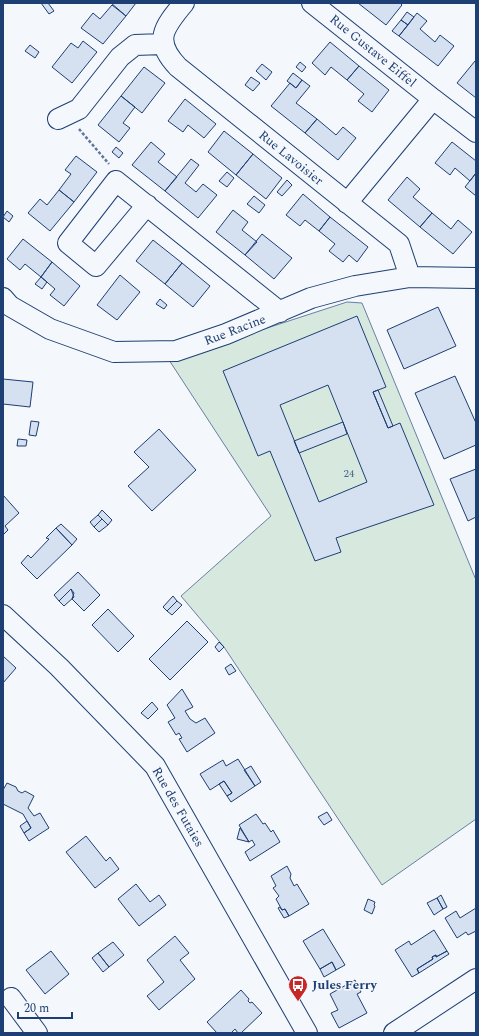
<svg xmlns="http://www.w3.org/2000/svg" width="479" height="1036" font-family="Spectral,serif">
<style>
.green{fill:#d7e8df;stroke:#687fa3}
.building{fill:#d5e0f0;stroke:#1d3f73;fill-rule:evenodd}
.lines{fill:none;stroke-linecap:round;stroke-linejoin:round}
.minor-casing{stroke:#1d3f73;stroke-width:22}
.path{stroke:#5e769c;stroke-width:2.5;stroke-dasharray:3 2;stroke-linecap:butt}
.minor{stroke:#f4f7fb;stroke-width:20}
.labels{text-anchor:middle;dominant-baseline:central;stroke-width:3;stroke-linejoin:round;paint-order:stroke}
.number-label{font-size:11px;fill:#4b6792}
.street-label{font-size:13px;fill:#1d3f73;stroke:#f4f7fb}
.poi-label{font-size:13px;font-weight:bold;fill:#1d3f73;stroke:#f4f7fb;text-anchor:start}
</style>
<rect width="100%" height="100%" fill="#f4f7fb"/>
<!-- green -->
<path class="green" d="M347 302 362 303 476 580V819L382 885 224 647 181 596 271 516 169 360Z"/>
<!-- building -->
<path class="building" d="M41 3H48L54 11 49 14Z
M111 3H136L126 16Z
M358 3H400L402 5 386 25Z
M112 5 126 16 103 44 81 28 93 13 100 19Z
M407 12 414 17 408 25 401 20Z
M417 13 427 21 420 29 435 42 440 35 454 46 438 66 399 36Z
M401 20 408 25 399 36 392 31Z
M83 41 97 52 72 83 52 67 71 43 78 48Z
M330 42 359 66 347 80 331 67 325 75 312 63Z
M30 45 39 52 35 58 25 51Z
M475 61H476V98L457 83Z
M300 62 306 67 302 72 296 67Z
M262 64 272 72 266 80 256 71Z
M359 66 389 90 372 112 358 101 364 94 347 80Z
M144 67 165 83 142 113 121 96Z
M293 73 302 80 296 88 287 81Z
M251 77 260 83 253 91 245 85Z
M302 80 310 86 296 103 317 119 305 133 271 106 290 83 296 88Z
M121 96 135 107 123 123 130 128 119 142 98 125Z
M185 99 216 124 204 138 188 125 183 132 168 121Z
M317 119 336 135 343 127 356 138 338 160 305 133Z
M224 131 253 154 236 175 208 152Z
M151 142 165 154 158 162 177 177 165 191 132 165Z
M452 142 476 161V173L470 181 455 168 450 175 435 163Z
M116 147 123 153 119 158 112 152Z
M253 154 282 178 266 199 236 175Z
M76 156 97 172 74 202 59 190 71 174 65 170Z
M191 159 199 165 185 183 196 192 203 184 217 195 198 218 165 191Z
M227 172 234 178 227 187 219 181Z
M476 173V196L465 187Z
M407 177 420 189 413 197 432 213 420 227 388 200Z
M287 180 292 185 282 196 277 192Z
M59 190 74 202 50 231 28 213 40 199 47 205Z
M303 194 330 217 319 231 305 220 300 226 286 215Z
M254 196 265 205 259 213 247 204Z
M233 210 248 222 242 230 257 242 245 255 216 232Z
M7 211 13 216 9 222 3 217Z
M432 213 451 229 458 220 472 232 453 254 420 227Z
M330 217 368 247 357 262 349 255 343 262 329 251 335 244 319 231Z
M262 234 292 258 274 279 245 255Z
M23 239 52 262 41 277 25 264 20 270 7 259Z
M153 240 182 263 165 284 136 261Z
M52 262 80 286 64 306 50 295 55 289 41 277Z
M182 263 210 286 193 307 165 284Z
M120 275 140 292 117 320 97 305Z
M41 277 47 282 42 289 35 284Z
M160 299 167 305 164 309 156 304Z
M438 307 456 346 404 369 387 330Z
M357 316 386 387 373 392 388 428 400 423 434 505 336 538 341 552 315 561 270 451 258 456 223 371ZM328 385 367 482 319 502 280 405Z
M455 376 476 423V445L444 459 415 393Z
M3 379 33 382 30 407 3 404Z
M378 390 393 426 388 428 373 392Z
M31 421 39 422 36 436 29 435Z
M343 422 347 434 299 453 294 441Z
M159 429 196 470 152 511 128 486 149 467 134 452Z
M18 439 27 440 26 446H17Z
M476 469V517L468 521 450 479Z
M3 495 19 513 5 526 8 530 3 535Z
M102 510 112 520 108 525 98 515Z
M98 515 102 519 94 527 90 522Z
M102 519 108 525 99 532 94 527Z
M61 524 77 539 72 545 56 528Z
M56 528 72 545 37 579 21 563 28 555 31 558 49 539 46 538Z
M78 572 100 595 84 611 72 599 74 593 71 589 59 601 54 595Z
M71 589 74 597 64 606 59 601Z
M173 596 177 601 167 611 163 607Z
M177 601 182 605 172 615 167 611Z
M108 609 134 636 118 652 92 625Z
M187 621 208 642 170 680 149 659Z
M219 642 224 647 219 652 215 647Z
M3 656 16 668 3 683Z
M231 664 236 671 229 675 225 668Z
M182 689 193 707 185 711 190 719 196 723 205 718 215 733 187 752 179 739 182 738 179 733 176 735 168 722 175 718 167 705Z
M152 702 158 709 148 719 141 713Z
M238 759 255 786 231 802 227 796 232 793 224 781 210 790 200 774 223 760 226 766Z
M251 766 261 782 255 786 244 770Z
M224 781 232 793 227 796 219 784Z
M7 783 16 787 18 791 22 793 25 791 34 796 28 808 34 816 40 813 49 828 29 841 24 833 31 828 23 814 3 804V790Z
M327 812 332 820 324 825 318 817Z
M256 814 263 824 265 823 271 832 273 830 280 842 250 861 245 852 255 845 252 840 249 842 239 825Z
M27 821 31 828 24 833 20 826Z
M240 828 249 842 237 839Z
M86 836 106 861 110 857 119 869 95 888 66 852Z
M287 866 291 874 290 878 294 886 297 884 309 904 289 916 285 909 282 910 276 899 279 896 273 888 276 886 271 876Z
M136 884 150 902 159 895 166 905 139 926 118 899Z
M441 895 447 907 443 909 437 898Z
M437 898 443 909 434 915 427 903Z
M368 899 375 902 374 905 375 906 372 914 364 910Z
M280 907 282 910 285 909 289 916 284 918 278 908Z
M476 908V931L468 935 466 932 457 938 445 918 456 911 460 918Z
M323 929 345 965 336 970 332 962 320 969 303 941Z
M434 930 447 951 436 957V955L432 957 433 959 417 969 419 973 412 977 395 950 409 941 411 945Z
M175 936 189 953 180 960 195 979 159 1010 147 996 164 982 147 960Z
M113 942 124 955 109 967 98 953Z
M51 951 69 974 45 994 26 970Z
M447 951 449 954 419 973 417 969 433 959 432 957 436 955V957Z
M98 953 109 967 103 972 92 958Z
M332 962 336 970 324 977 320 969Z
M355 980 361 992 357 994 367 1013 339 1028 331 1013 338 1010 330 994Z
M241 990 249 999 248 1001 250 1003 252 1002 262 1013 241 1033H238L235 1029 231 1033H217L207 1022Z"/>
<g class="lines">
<!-- minor casing -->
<g class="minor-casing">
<path id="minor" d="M184 3C163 28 153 41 178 67L399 244 410 277
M312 3 433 99
M58 119 79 109 120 57 135 45 163 44
M347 203 433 99 476 132
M147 205 96 266 68 243 116 181 280 312
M3 298 10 306 50 329 114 352 176 351 226 334 311 298 355 286 410 277 476 278
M3 615 59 667 155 766 307 1033
M11 998 37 1033
M394 1033 476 979"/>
</g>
<!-- path -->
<path class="path" d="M79 129 109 164"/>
<!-- minor -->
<use href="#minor" class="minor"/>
</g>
<!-- icons -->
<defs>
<g id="bus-pin" transform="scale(1)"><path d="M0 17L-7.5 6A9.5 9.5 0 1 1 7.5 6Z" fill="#c62828" stroke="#f4f7fb"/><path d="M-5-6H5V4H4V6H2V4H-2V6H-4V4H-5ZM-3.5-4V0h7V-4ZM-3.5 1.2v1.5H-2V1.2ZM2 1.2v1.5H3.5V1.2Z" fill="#fff"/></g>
</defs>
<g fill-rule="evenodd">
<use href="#bus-pin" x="298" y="985"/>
</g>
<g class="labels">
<!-- number labels -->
<g class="number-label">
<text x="349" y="473">24</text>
</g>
<!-- street labels -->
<g class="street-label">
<text transform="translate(373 51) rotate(39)">Rue Gustave Eiffel</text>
<text transform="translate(291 158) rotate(39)">Rue Lavoisier</text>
<text transform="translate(235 330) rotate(-21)">Rue Racine</text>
<text transform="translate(178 807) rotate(60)">Rue des Futaies</text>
</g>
<!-- poi labels -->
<g class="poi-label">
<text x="312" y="985">Jules Ferry</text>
</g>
</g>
<!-- border -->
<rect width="479" height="1036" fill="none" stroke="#1d3f73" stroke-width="8"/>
<!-- scale -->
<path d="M18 1012v6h54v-6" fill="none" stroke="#1d3f73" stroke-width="2"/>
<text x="24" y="1012" font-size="12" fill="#1d3f73" stroke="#f4f7fb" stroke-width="3" paint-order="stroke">20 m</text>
</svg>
